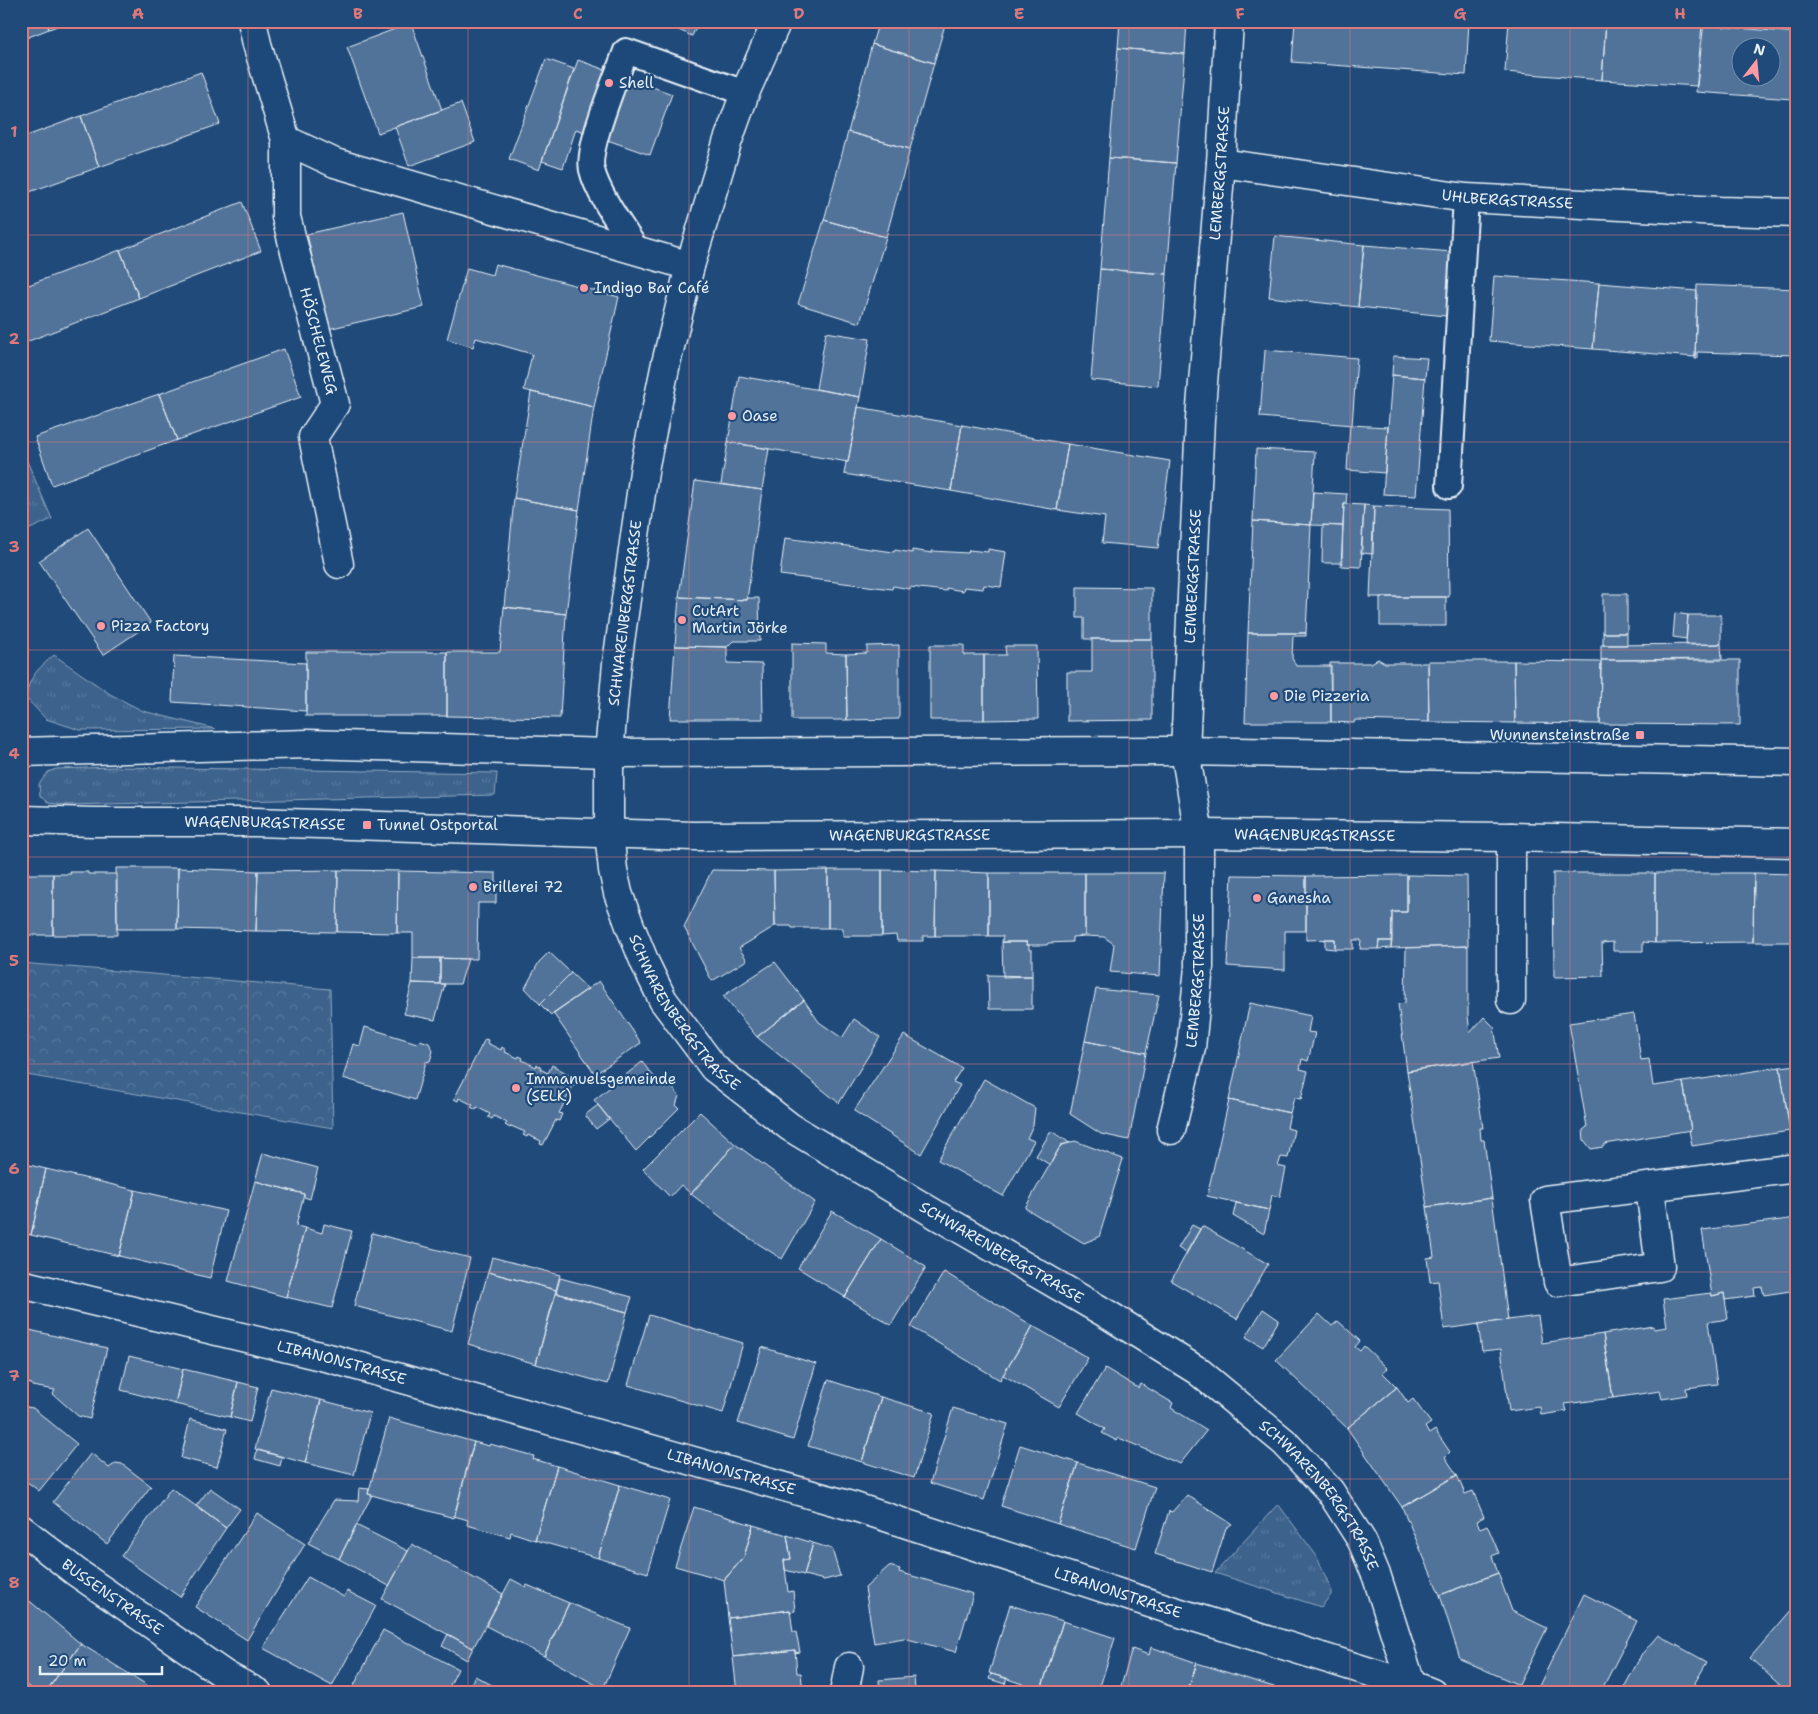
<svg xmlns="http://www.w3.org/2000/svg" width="1818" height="1714" font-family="'Shantell Sans',sans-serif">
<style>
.grass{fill:url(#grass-tufts);stroke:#92aac2}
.forest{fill:url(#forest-crowns);stroke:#92aac2}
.building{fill:#517399;stroke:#e8f1f8;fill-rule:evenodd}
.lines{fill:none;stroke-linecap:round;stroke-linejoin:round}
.lane-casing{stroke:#e8f1f8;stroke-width:28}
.street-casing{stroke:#e8f1f8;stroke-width:31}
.secondary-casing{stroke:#e8f1f8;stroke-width:31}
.lane{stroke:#1f4a7a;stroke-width:24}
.street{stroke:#1f4a7a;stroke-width:28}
.secondary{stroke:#1f4a7a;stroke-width:28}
.grid{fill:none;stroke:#dd787b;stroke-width:1;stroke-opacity:0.55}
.poi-dot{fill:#ff9aa2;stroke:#1f4a7a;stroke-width:2}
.labels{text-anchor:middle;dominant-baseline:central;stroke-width:4.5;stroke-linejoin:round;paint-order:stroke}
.poi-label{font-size:15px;fill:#e8f1f8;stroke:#1f4a7a;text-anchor:start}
.street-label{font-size:15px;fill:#e8f1f8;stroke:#1f4a7a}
.neatline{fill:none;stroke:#dd787b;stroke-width:2}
.grid-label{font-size:16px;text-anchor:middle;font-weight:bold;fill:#dd787b}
</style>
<defs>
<pattern id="grass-tufts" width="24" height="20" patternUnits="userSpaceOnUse" patternTransform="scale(1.25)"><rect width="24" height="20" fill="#3c628c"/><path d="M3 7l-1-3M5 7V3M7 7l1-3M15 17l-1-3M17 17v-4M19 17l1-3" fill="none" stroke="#58799d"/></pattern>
<pattern id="forest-crowns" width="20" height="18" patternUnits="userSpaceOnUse" patternTransform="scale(1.25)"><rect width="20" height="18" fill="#3c628c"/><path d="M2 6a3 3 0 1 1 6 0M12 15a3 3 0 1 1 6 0" fill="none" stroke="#58799d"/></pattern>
</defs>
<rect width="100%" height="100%" fill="#1f4a7a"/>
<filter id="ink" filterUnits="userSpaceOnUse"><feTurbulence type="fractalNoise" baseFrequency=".02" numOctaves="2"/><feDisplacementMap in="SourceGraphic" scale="10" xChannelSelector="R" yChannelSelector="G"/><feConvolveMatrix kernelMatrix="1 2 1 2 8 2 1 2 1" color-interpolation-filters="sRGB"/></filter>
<g filter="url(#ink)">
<!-- grass -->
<path class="grass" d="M21 447 52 519 21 533Z
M54 655 110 694 143 711 215 729 80 730 46 719 26 698C28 677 39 668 54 655Z
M114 767 497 773 495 795 64 805 48 803 40 796 39 784 48 772 56 769Z
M1278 1504 1316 1555 1331 1589V1595L1321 1607 1215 1573Z"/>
<!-- forest -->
<path class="forest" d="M21 963 330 989 333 1128 21 1074Z"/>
<!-- building -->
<path class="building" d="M21 21H46L49 29 21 40Z
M46 21H71L49 29Z
M659 21H699L692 36Z
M879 21H946L934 63 872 44Z
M1120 21H1187L1185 54 1118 48Z
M1295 21H1469L1466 75 1292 62Z
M1509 21H1606L1602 80 1505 72Z
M1606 21H1704L1697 86 1602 80Z
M411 23 442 110 378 133 347 47Z
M1702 25 1797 33 1792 99 1696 92ZM1740 48H1770V78H1740Z
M1797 35V100L1792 99Z
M872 44 934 63 910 149 848 132Z
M1118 48 1185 54 1176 163 1109 158Z
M546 59 574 69 539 170 509 159Z
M578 60 672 94 650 155 576 129 563 168 542 161Z
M201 72 220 124 99 167 81 116Z
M461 103 475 142 409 166 395 127Z
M81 116 99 167 21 195V138Z
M848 132 910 149 886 237 824 220Z
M1109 158 1176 163 1167 274 1100 269Z
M242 202 261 251 139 298 120 250Z
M403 212 424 307 328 329 307 234Z
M824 220 886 237 860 323 798 304Z
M1275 236 1364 245 1358 307 1269 297Z
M1364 245 1453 252 1446 316 1358 307Z
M120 250 139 298 21 344V288Z
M495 264 619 297 594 407 524 390 532 354 476 338 473 347 447 339 467 268 492 275Z
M1100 269 1167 274 1158 386 1091 380Z
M1494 276 1599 283 1593 349 1489 341Z
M1599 283 1697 291 1695 357 1593 349Z
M1697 285 1797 289 1795 355 1697 352V359H1695Z
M1797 300V355H1795Z
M826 332 870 339 860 397 816 389Z
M284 349 301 397 177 440 159 394Z
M1265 350 1357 358 1352 425 1260 417Z
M1393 356 1427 358 1425 378 1392 375Z
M1392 375 1425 378 1416 496 1383 494Z
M739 376 860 397 848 462 728 442Z
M531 392 594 407 579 510 514 498Z
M159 394 177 440 52 485 35 437Z
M858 407 962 425 951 491 844 474 846 462H848Z
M962 425 1068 444 1057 510 951 491Z
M1350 425 1388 427 1385 473 1347 470Z
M728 442 769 449 762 490 721 484Z
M1068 444 1170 461 1158 548 1102 543 1105 517 1057 510Z
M1256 449 1315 452 1311 525 1253 521Z
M1793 462H1797V513H1796Z
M695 481 762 490 747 600 679 597Z
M1313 492 1347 494 1346 504H1344L1343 526 1311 525Z
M514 498 579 510 566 614 504 607Z
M1344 504 1364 505 1361 567 1341 566Z
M1364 505 1374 506 1373 554 1361 553Z
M1374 506 1448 509 1449 597H1370Z
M1796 513H1797V572Z
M1253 521 1311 525 1306 633H1248Z
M1323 525 1343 526 1342 563H1322Z
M88 528 151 623 103 655 39 561Z
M785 538 894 552 895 550 912 553V550L932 553V551L968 553 969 550 988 552V549L1006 552 1001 587 984 585 983 589 964 587 963 591 946 588V591L910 587V589L893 586 892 589 780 575Z
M1077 587 1152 588V639H1084V618H1077Z
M1603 594H1627V633H1603Z
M679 597 747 600 748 598H759L760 641H733L727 647 675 646Z
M1380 597H1446V626H1380Z
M504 607 566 614 560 718 447 716V652H500Z
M1675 613 1688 615 1686 639 1673 637Z
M1688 615H1721V644L1686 645Z
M1248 633H1306V636H1293L1292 658 1296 666H1331V722H1245Z
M1603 633H1627V645H1603Z
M1092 639H1152V720L1067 721V672H1092Z
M792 643 826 644V653L846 654 847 720H792Z
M1721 644 1722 659 1601 660V645Z
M899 645V719L847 720 846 654 867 653V646Z
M930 645H964V655H984V720H930Z
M675 646 727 647V663L762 664 763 719H670Z
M1005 646H1037L1038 719 984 720V655H1006Z
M306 652H447V716H306Z
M174 656 306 663V711L172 702Z
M1378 659 1385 663H1428L1429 722 1355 720 1354 723 1331 722 1330 663H1371Z
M1601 660H1740V725L1600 724Z
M1428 661H1514L1515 723 1429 722Z
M1514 661 1601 662 1600 724 1515 723Z
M116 868H178L177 929H117Z
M178 868 258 871 256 931 177 929Z
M338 870 398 871 397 933 337 932Z
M338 870 337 932 256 931 258 871Z
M712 870 774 871 775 926 739 948 747 960 712 981 684 927Z
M828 870H882V936H843V928H828Z
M828 870V928H792L791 926H775L774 871Z
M882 870 936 871 935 936H923V941H897L896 935 882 936Z
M21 871H28V874H53V935H21Z
M398 871 496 873V903H478L477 959 413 958V933H397Z
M936 871 989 873V936H935Z
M70 872H88V874H117V935H53V874H71Z
M989 873H1085V936L1072 937V942L1048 943 1047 945H1027V942H1002L1003 936H989Z
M1085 873H1164L1160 976 1110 972 1114 944 1104 937 1085 936Z
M1553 873H1655V943L1643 942V951H1613V942L1602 943 1603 976 1554 977Z
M1655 873H1754L1753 942 1655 943Z
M1754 873 1797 874V942H1753Z
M1232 875 1306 876V931H1285V970L1227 966Z
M1407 875V912H1392V941H1379L1378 949H1360L1361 940H1353V949H1335V939L1306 940V876Z
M1407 875 1467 876 1468 946 1391 948 1392 912H1407Z
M1325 939H1335V949L1325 948Z
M1379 941H1392L1391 948 1378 949Z
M1002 942H1027V945H1029V950H1032V976L1003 977Z
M1468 946V1016L1470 1033 1484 1017 1494 1027 1499 1058 1407 1071 1398 1004 1405 1003 1406 948Z
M549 952 571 973 540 1004 525 988 539 962Z
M413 958H440V984L412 983Z
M440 958 468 959 460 984H440Z
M775 962 804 1000 757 1037 723 996Z
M571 973 588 989 551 1015 540 1004Z
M988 975 1032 976V1009H989Z
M599 981 641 1043 595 1074 553 1013Z
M412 983 445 984 435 1020 404 1014Z
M1096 989 1159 995 1146 1053 1085 1041Z
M804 1000 819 1022 842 1038 854 1019 880 1037 839 1103 757 1037Z
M1250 1003 1311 1016 1308 1032 1315 1033 1308 1061 1302 1059 1300 1069 1308 1071 1301 1099 1294 1098 1290 1113 1229 1100Z
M1634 1014 1641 1060 1649 1059 1653 1086 1683 1082 1691 1130 1605 1144 1603 1147 1591 1149 1584 1140 1583 1130 1587 1127 1569 1023Z
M365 1027 417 1043 420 1040 429 1043 433 1051 430 1061 426 1062 415 1100 343 1078 353 1044 360 1046Z
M904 1035 962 1068 953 1082 960 1085 921 1154 854 1111Z
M485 1039 488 1040 487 1043 501 1050 502 1047 506 1050 505 1052 518 1058 519 1056 523 1058 522 1060 536 1067 537 1065 541 1067 540 1069 548 1073 552 1065 577 1079 559 1113 562 1114 559 1121 556 1120 543 1145 540 1144 541 1141 528 1135 527 1137 523 1135 525 1132 511 1126 510 1128 505 1125 507 1123 494 1116 492 1119 488 1117 490 1114 477 1107 476 1110 471 1107 473 1105 459 1098 458 1101 454 1099Z
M1085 1041 1146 1053 1129 1140 1101 1134 1070 1114Z
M1473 1061 1483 1128H1480L1481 1140H1484L1492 1198 1427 1207 1407 1071Z
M642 1062 663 1088 672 1087 679 1096 676 1105 679 1108 636 1151 594 1100Z
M1797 1065V1130L1790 1131 1780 1067Z
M1780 1067 1790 1131 1692 1146 1689 1130H1691L1683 1082Z
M984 1079 1035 1108 1033 1125 1027 1138 1034 1141 1003 1196 938 1160Z
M1229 1100 1290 1113 1287 1128 1294 1130 1288 1158 1281 1157 1278 1166 1286 1168 1280 1197 1272 1195 1269 1210 1207 1196Z
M598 1105 609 1119 596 1129 585 1115Z
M700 1112 735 1144 691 1194 681 1185 670 1197 643 1169Z
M1051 1131 1070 1143 1061 1145 1050 1165 1036 1156Z
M1075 1141 1123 1159 1099 1237 1084 1243 1025 1208 1061 1145Z
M735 1144 815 1202 782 1259 743 1234 691 1194Z
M263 1153 318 1168 310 1199 304 1197V1194L255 1181Z
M21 1163 46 1169 31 1235 21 1233Z
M46 1169 135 1190 119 1256 31 1235Z
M255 1181 304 1194 296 1226 305 1228 286 1297 228 1281Z
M135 1190 226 1211 210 1278 119 1256Z
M1492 1198 1508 1320 1444 1329 1438 1281 1430 1282 1427 1258 1434 1257 1427 1207Z
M1236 1203 1269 1210 1264 1234 1233 1216Z
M832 1211 881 1239 845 1297 798 1268Z
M1797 1218V1290L1764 1295 1762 1287 1754 1288 1755 1296 1725 1300 1724 1293 1712 1296 1702 1230Z
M324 1224 352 1231 332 1308 286 1297 305 1228 322 1233Z
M1192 1225 1200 1229 1186 1253 1178 1248Z
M1202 1226 1268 1264 1237 1319 1171 1281Z
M372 1233 470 1258 452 1331 354 1306Z
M881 1239 926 1267 891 1325 845 1297Z
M492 1257 560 1275 556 1290 488 1272Z
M488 1272 556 1290 536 1364 468 1344Z
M944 1272 1033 1326 1000 1380 911 1327Z
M560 1278 632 1297 627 1312 556 1293Z
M556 1293 627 1312 608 1384 536 1364Z
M1711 1293 1712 1296 1724 1293 1728 1319 1708 1322 1717 1384 1686 1388 1687 1395 1662 1399 1660 1391 1613 1398 1603 1334 1654 1326V1329L1667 1327 1663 1299Z
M1263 1309 1279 1320 1263 1347 1246 1337Z
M1319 1314 1332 1326 1338 1321 1360 1341 1355 1347 1360 1351 1364 1346 1387 1368 1383 1373 1397 1387 1347 1428 1276 1360Z
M649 1315 743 1343 723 1413 628 1385Z
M1538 1316 1542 1343 1603 1334 1613 1398 1565 1404 1567 1411 1541 1415 1540 1407 1509 1411 1501 1349 1482 1351 1478 1324Z
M1033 1326 1088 1358 1059 1407 1003 1375Z
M21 1328 107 1348 90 1419 78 1416 53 1394 55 1390 32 1386V1384L21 1382Z
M762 1347 816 1364 793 1440 738 1423Z
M129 1356 183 1369 175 1404 121 1390Z
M1105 1368 1138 1388 1141 1384 1173 1403 1171 1408 1207 1430 1180 1464 1119 1438 1117 1441 1102 1433 1105 1429 1078 1413Z
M183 1369 238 1382 230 1417 175 1404Z
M828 1380 881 1397 862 1462 808 1446Z
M238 1382 258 1387 250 1422 230 1417Z
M1397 1387 1408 1403 1413 1399 1431 1423 1425 1427 1429 1434 1435 1430 1450 1452 1445 1457 1457 1475 1402 1507 1347 1428Z
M271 1388 321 1400 305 1463 255 1449Z
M881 1397 934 1413 914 1478 862 1462Z
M321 1400 370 1413 354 1475 305 1463Z
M21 1406 33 1408 77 1444 39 1491 21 1477Z
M953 1408 1008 1424 984 1500 930 1483Z
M389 1418 474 1442 454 1518 368 1494Z
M190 1419 227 1429 217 1467 181 1458Z
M474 1442 489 1446 490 1444 534 1456 533 1459 557 1466 535 1540 511 1532 510 1537 467 1525 468 1520 454 1516Z
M1020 1445 1078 1463 1058 1524 1001 1506Z
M257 1450 282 1457 280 1466 255 1459Z
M91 1453 109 1468 116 1463 122 1464 151 1486 107 1544 53 1502Z
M1078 1463 1155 1487 1136 1548 1058 1524Z
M557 1466 620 1485 598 1558 535 1540Z
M1457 1475 1465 1494 1473 1491 1484 1517 1476 1521 1480 1528 1487 1525 1499 1553 1492 1556 1498 1573 1440 1595 1402 1507Z
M620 1485 670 1500 648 1573 598 1558Z
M171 1488 226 1528 180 1597 121 1556Z
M210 1488 240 1509 226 1528 196 1506Z
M359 1488 369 1489 368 1494 372 1495 339 1559 308 1543 334 1500 358 1501Z
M1187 1495 1232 1524 1226 1528 1212 1572 1155 1554 1169 1511 1172 1512Z
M694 1507 753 1525 744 1557 724 1580 675 1566Z
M257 1513 305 1544 247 1640 195 1607Z
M356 1525 408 1551 389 1586 339 1559Z
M753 1525 787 1535 791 1559 784 1560 788 1592 793 1591 795 1611 790 1612V1610L728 1618 724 1580 744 1557Z
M787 1535 813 1543 804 1575 785 1570 784 1560 791 1559Z
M813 1543 832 1549 840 1576 824 1580 804 1575Z
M412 1544 503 1594 473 1648 382 1599Z
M889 1566 900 1569 899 1572 973 1594 956 1652 904 1638 874 1643 865 1588Z
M1498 1573 1512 1611 1547 1628 1519 1685 1460 1659 1440 1595Z
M308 1577 344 1597 347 1591 376 1606 332 1686 263 1648Z
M511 1579 526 1587 527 1585 569 1603 544 1656 486 1626Z
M1584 1594 1637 1621 1600 1693H1538L1536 1692Z
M26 1598 81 1644 45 1693H37L21 1681V1604Z
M569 1603 630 1628 603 1689 544 1656Z
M1010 1605 1063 1621 1041 1690 989 1673Z
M1793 1608 1797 1611V1693H1791L1782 1687 1750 1658Z
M790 1610 793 1632H796L800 1652 795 1653V1650L733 1657 728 1618Z
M1063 1621 1115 1638 1098 1693H1051L1041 1690Z
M383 1630 458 1669 446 1693H350Z
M448 1634 473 1648 467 1660 442 1646Z
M1658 1635 1707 1662 1689 1693H1621L1642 1654Z
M81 1644 147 1685 142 1693H45Z
M1151 1647 1197 1663 1187 1693H1119L1132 1649 1149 1655Z
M795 1650 797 1673H801L803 1693H737L733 1657Z
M1197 1663 1293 1693H1187Z
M991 1674 1007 1678 1005 1684 989 1679Z
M475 1676 505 1692V1693H466Z
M914 1677 915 1690H903V1693H880L879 1680Z
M934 1689V1693H903V1690Z"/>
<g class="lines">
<!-- lane casing -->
<g class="lane-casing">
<path id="lane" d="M637 251C623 228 598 195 592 170 586 148 617 76 626 51L745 93
M1449 486 1466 198"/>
</g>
<!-- street casing -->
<g class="street-casing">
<g id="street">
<path d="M252 21 257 44 286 140 335 163 690 266"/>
<path id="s1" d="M286 140V217L335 404 313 437 339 564"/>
<path id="s2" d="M1221 163 1466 198 1720 211 1797 213"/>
<path d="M1511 837V1000"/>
<path id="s3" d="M1171 1130 1191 1048 1199 967V834L1185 751 1200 419 1221 163 1229 21"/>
<path d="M1650 1188 1660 1267 1558 1282 1545 1200 1797 1168"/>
<path id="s4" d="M21 1284 333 1359 855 1507 1174 1611 1412 1685 1432 1693"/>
<path id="s5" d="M21 1529 76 1572 225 1675 258 1693"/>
<path d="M844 1693 849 1667"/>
</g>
</g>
<!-- secondary casing -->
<g class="secondary-casing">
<g id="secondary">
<path id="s6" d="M777 21 745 93 727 143 690 266 666 363 645 465 617 663 609 753V833L613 870 618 893 630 926 645 963 663 1000 714 1068 790 1127 940 1217 1107 1314 1198 1371 1284 1442 1330 1491 1362 1541 1377 1577 1414 1693"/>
<path d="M21 752 308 744 609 753 1185 751 1797 762"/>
<path id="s7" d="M21 820 94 822H255L693 836 1199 834 1511 837 1797 843"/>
</g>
</g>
<!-- lane -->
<use href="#lane" class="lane"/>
<!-- street -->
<use href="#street" class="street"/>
<!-- secondary -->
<use href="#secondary" class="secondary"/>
</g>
</g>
<!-- grid -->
<path class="grid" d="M248 21V1693M468 21V1693M689 21V1693M909 21V1693M1129 21V1693M1350 21V1693M1570 21V1693M21 235H1797M21 442H1797M21 650H1797M21 857H1797M21 1064H1797M21 1272H1797M21 1479H1797"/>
<!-- markers -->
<g class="poi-dot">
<circle cx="609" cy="83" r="5"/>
<circle cx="584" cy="288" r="5"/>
<circle cx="732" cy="416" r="5"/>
<circle cx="682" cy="620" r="5"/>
<circle cx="101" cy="626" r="5"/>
<circle cx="1274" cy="696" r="5"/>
<rect x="1635" y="730" width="10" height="10" rx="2.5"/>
<rect x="362" y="820" width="10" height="10" rx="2.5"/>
<circle cx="473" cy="887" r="5"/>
<circle cx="1257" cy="898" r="5"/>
<circle cx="516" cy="1088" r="5"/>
</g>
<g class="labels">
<!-- poi labels -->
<g class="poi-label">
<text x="619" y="83">Shell</text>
<text x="594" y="288">Indigo Bar Café</text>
<text x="742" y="416">Oase</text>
<text x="692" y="611">CutArt<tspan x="692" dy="17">Martin Jörke</tspan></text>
<text x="111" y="626">Pizza Factory</text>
<text x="1284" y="696">Die Pizzeria</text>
<text x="1630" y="735" text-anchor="end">Wunnensteinstraße</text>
<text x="377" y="825">Tunnel Ostportal</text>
<text x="483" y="887">Brillerei 72</text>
<text x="1267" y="898">Ganesha</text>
<text x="526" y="1079">Immanuelsgemeinde<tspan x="526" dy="17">(SELK)</tspan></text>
</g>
<!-- street labels -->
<g class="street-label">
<text stroke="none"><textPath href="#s3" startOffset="962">LEMBERGSTRASSE</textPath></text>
<text stroke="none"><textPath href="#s2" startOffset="289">UHLBERGSTRASSE</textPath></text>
<text stroke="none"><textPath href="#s1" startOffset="205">HÖSCHELEWEG</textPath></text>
<text stroke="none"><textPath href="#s3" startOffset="558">LEMBERGSTRASSE</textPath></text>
<text transform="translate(625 613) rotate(-83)">SCHWARENBERGSTRASSE</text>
<text stroke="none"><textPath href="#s7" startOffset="244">WAGENBURGSTRASSE</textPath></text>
<text stroke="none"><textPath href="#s7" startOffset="889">WAGENBURGSTRASSE</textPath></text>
<text stroke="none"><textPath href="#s7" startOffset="1294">WAGENBURGSTRASSE</textPath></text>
<text stroke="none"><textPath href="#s3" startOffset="152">LEMBERGSTRASSE</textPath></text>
<text stroke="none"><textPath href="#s6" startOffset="1034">SCHWARENBERGSTRASSE</textPath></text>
<text stroke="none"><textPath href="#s6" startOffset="1439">SCHWARENBERGSTRASSE</textPath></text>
<text stroke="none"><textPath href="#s4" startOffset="330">LIBANONSTRASSE</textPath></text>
<text stroke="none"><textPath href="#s4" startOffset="735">LIBANONSTRASSE</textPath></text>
<text stroke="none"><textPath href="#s6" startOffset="1844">SCHWARENBERGSTRASSE</textPath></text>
<text stroke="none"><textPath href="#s4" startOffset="1140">LIBANONSTRASSE</textPath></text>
<text stroke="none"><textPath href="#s5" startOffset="114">BUSSENSTRASSE</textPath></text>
</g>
</g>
<!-- margin -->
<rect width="1818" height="1714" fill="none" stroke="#1f4a7a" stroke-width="55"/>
<!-- north arrow -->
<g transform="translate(1756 62) rotate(16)"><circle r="24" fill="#1f4a7a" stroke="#6f8dac"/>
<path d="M0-4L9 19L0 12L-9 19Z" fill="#ff9aa2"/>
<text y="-8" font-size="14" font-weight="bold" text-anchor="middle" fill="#e8f1f8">N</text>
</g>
<!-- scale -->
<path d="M40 1666v8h122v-8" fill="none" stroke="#e8f1f8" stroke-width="2.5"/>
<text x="48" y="1666" font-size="15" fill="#e8f1f8" stroke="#1f4a7a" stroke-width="4" paint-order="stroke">20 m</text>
<rect x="28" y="28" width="1762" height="1658" class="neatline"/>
<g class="grid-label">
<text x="138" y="19">A</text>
<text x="358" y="19">B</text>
<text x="578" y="19">C</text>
<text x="799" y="19">D</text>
<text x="1019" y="19">E</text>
<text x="1240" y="19">F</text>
<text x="1460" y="19">G</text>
<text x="1680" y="19">H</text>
<text x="14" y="137">1</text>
<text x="14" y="344">2</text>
<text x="14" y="552">3</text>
<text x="14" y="759">4</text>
<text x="14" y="966">5</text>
<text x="14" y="1174">6</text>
<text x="14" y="1381">7</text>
<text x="14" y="1588">8</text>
</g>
</svg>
